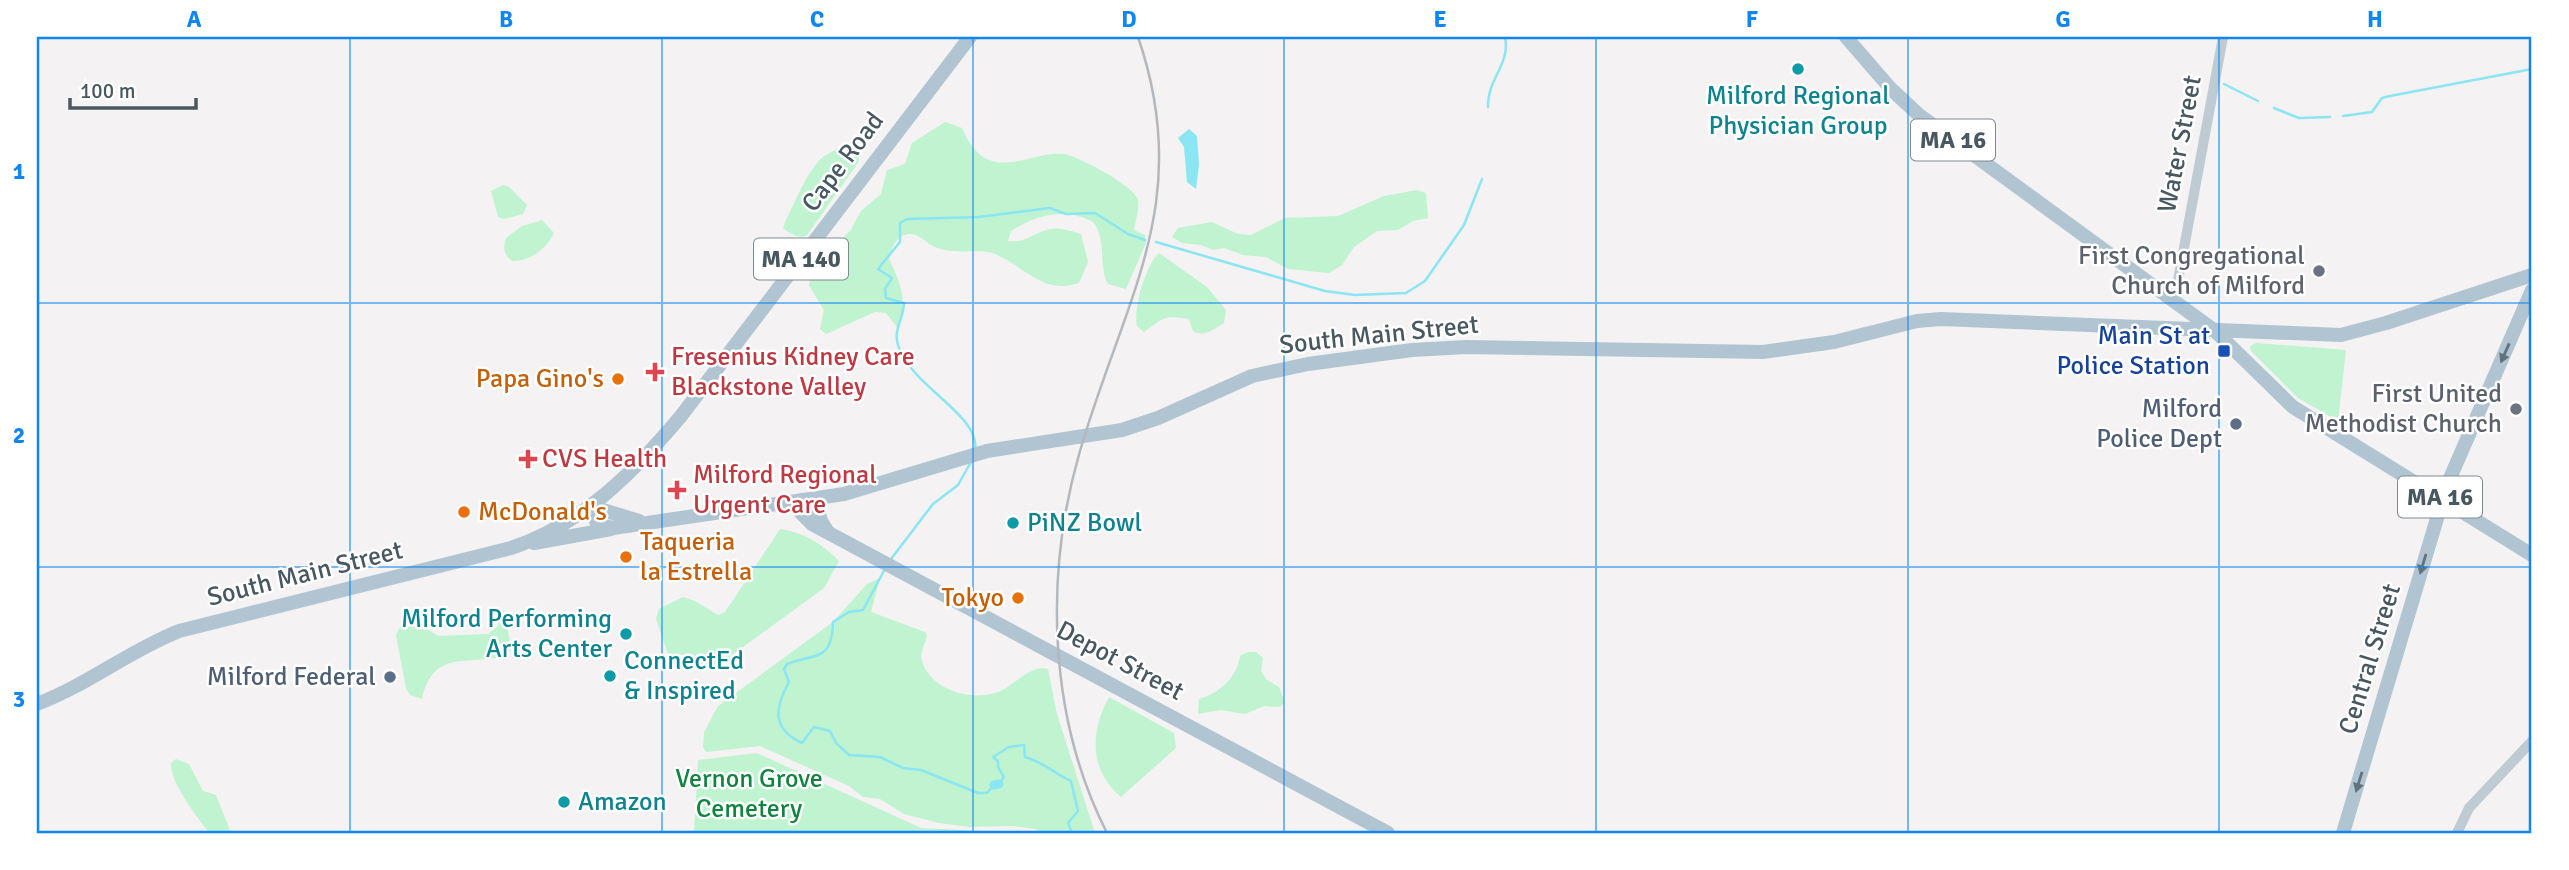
<svg xmlns="http://www.w3.org/2000/svg" width="2569" height="870" font-family="Signika,sans-serif">
<style>
.green{fill:#c0f3cf}
.water{fill:#8ae6f2}
.lines{fill:none;stroke-linecap:round;stroke-linejoin:round}
.stream{stroke:#8ae6f2;stroke-width:2.5}
.canal{stroke:#8ae6f2;stroke-width:9}
.minor{stroke:#bfcbd2;stroke-width:10}
.major{stroke:#b1c4d2;stroke-width:14}
.rail{stroke:#b4b8bd;stroke-width:2.5}
.oneway{fill:#62737d}
.grid{fill:none;stroke:#0f86f2;stroke-width:2;stroke-opacity:0.55}
.culture-dot{fill:#0f9aa8;stroke:#fff;stroke-width:2.5}
.worship-dot{fill:#6b7280;stroke:#fff;stroke-width:2.5}
.transit-dot{fill:#1a4fb4;stroke:#fff;stroke-width:2.5}
.health-dot{fill:#e0444e;stroke:#fff;stroke-width:2.5}
.food-dot{fill:#e8710a;stroke:#fff;stroke-width:2.5}
.service-dot{fill:#5c6f8a;stroke:#fff;stroke-width:2.5}
.labels{text-anchor:middle;dominant-baseline:central;stroke-width:5;stroke-linejoin:round;paint-order:stroke}
.shield{fill:#fff;stroke:#7f8a90;stroke-width:2}
.shield-label{font-size:24px;font-weight:bold;fill:#485861}
.culture-label{font-size:26px;fill:#0d838f;stroke:#fff;text-anchor:start}
.street-label{font-size:26px;fill:#485861;stroke:#fff}
.worship-label{font-size:26px;fill:#5b616d;stroke:#fff;text-anchor:end}
.transit-label{font-size:26px;fill:#164399;stroke:#fff;text-anchor:end}
.health-label{font-size:26px;fill:#be3a42;stroke:#fff;text-anchor:start}
.food-label{font-size:26px;fill:#c56008;stroke:#fff;text-anchor:end}
.service-label{font-size:26px;fill:#4e5e75;stroke:#fff;text-anchor:end}
.park-label{font-size:26px;fill:#118440;stroke:#fff}
.neatline{fill:none;stroke:#0f86f2;stroke-width:2.5}
.grid-label{font-size:23px;text-anchor:middle;font-weight:bold;fill:#0f86f2}
</style>
<rect width="100%" height="100%" fill="#f4f2f2"/>
<!-- green -->
<path class="green" d="M945 122 962 128C968 141 975 154 989 160 1012 169 1040 151 1064 154 1078 156 1132 185 1137 198 1141 206 1135 221 1134 230L1145 235 1146 243 1126 289 1108 284C1098 266 1107 238 1093 222 1065 207 1036 215 1011 231L1008 241C1038 244 1037 218 1081 234L1088 262 1079 283C1042 295 1026 267 995 254 979 247 951 257 931 245 922 239 914 230 902 236 893 241 892 250 889 259 899 279 910 306 897 327L886 313 875 312 826 334 820 329 824 310 809 285 811 275 824 256 851 230 861 211 881 194 887 170 905 164 912 143Z
M846 143 854 144 860 151 858 163 807 235C800 240 789 233 783 228L785 222C794 205 808 169 822 158 829 152 839 149 846 143Z
M503 185 509 187 527 205 523 214 504 219 498 217 491 191Z
M1417 190 1426 193 1428 218 1413 221 1398 230 1377 231 1354 247 1342 265 1329 273 1288 269 1266 257 1243 255 1224 248 1213 250 1201 245 1182 243 1172 237 1178 228 1212 222 1238 234 1251 235 1285 218 1338 216 1384 196Z
M542 220 554 233C548 248 528 262 512 261 503 254 503 248 506 238L522 226Z
M1159 253 1207 287 1226 310 1224 323C1214 329 1204 338 1193 331L1189 319C1163 315 1164 318 1144 332L1137 326C1133 309 1146 264 1159 253Z
M2256 343 2346 350 2338 421 2298 398 2251 351 2250 346Z
M780 529C804 532 822 544 839 561L824 588 717 666 709 669 685 655 668 654 656 619 659 609 683 597 695 601 718 615 725 612Z
M880 578 871 612 925 632 927 635C926 644 919 650 922 661 930 689 969 701 995 693 1013 688 1029 664 1048 669L1057 714 1095 833H1042L1035 829 1012 826 969 827 939 823 904 814 880 799 863 797 849 786 760 746 706 752 703 747 704 732 718 706 833 622 867 584Z
M504 610 511 648 508 655C470 667 433 647 422 699L410 695 406 688 396 635 401 625 416 622 438 636 488 634 497 627Z
M1248 652H1256L1263 658 1261 671 1267 680 1279 687 1285 703 1279 707 1264 706 1245 714 1221 710 1198 714 1199 699C1220 693 1237 677 1240 656Z
M1109 697 1174 733 1176 748 1121 797C1089 770 1090 732 1109 697Z
M757 753 921 828 1031 833H694L698 760Z
M176 759 189 764 203 791 216 795 231 833H210C198 820 169 780 171 763Z"/>
<!-- water -->
<path class="water" d="M1189 129 1197 136 1199 165 1196 189 1187 182 1184 147 1178 138Z"/>
<g class="lines">
<!-- stream -->
<path class="stream" d="M2224 84 2258 101
M1488 107C1487 79 1511 64 1505 37
M2274 108 2299 118 2330 117
M2343 116 2372 112 2382 98 2390 96 2532 69
M1156 242 1325 291 1355 295 1406 293 1425 281 1464 225 1482 179
M975 450C981 415 911 387 898 345 893 329 904 318 904 303L886 298 885 289 892 278 878 269 900 242V223L907 219 979 217 1050 208 1066 214 1095 213 1128 234 1145 240
M891 559 933 504 958 485 972 460
M886 567 863 610 849 612 833 622C832 661 817 653 787 664L784 669 789 682C775 707 771 729 802 743L814 727 830 731 836 743 849 755 880 757 903 768 921 770 978 793H987L994 785
M999 784 1004 777 998 767V761L993 757 1009 747 1024 745 1025 757C1041 761 1054 773 1071 781L1078 811 1068 823 1072 833"/>
<!-- canal -->
<path class="canal" d="M994 785 999 784"/>
<!-- minor -->
<path class="minor" d="M2174 302 2223 37
M2457 833 2469 808 2532 741"/>
<!-- major -->
<path class="major" d="M1846 37 1891 89 1919 115 2215 331 2293 407 2532 555
M816 498 821 521 828 532
M801 500V513L812 524 1388 833
M590 506 597 524 613 528 844 494 987 451 1122 430 1158 418 1252 376 1308 364 1412 350 1466 347 1763 352 1834 342 1917 321 1941 319 2341 335 2386 323 2532 275
M590 506 639 521
M534 543 611 529
M37 704C87 685 129 651 179 631L511 548C583 524 634 472 681 416L970 37
M2343 833 2447 485 2532 290"/>
<!-- rail -->
<path class="rail" d="M1107 833C1048 717 1044 574 1080 451 1124 299 1195 202 1138 37"/>
</g>
<!-- one-way arrows -->
<defs><path id="oneway-solid" d="M-6-.8H1V-3.2L6.5 0L1 3.2V.8H-6Z" transform="scale(1.75)"/></defs>
<g class="oneway">
<use href="#oneway-solid" transform="translate(2505 353) rotate(114)"/>
<use href="#oneway-solid" transform="translate(2423 564) rotate(107)"/>
<use href="#oneway-solid" transform="translate(2359 782) rotate(107)"/>
</g>
<!-- grid -->
<path class="grid" d="M350 37V833M662 37V833M973 37V833M1284 37V833M1596 37V833M1908 37V833M2219 37V833M37 303H2532M37 567H2532"/>
<!-- markers -->
<g class="culture-dot">
<circle cx="1798" cy="69" r="7"/>
<circle cx="1013" cy="523" r="7"/>
<circle cx="626" cy="634" r="7"/>
<circle cx="610" cy="676" r="7"/>
<circle cx="564" cy="802" r="7"/>
</g>
<g class="worship-dot">
<circle cx="2319" cy="271" r="7"/>
<circle cx="2516" cy="409" r="7"/>
</g>
<rect class="transit-dot" x="2217" y="344" width="14" height="14" rx="3.5"/>
<g class="health-dot">
<path d="M651.5 361.5h7v7h7v7h-7v7h-7v-7h-7v-7h7z"/>
<path d="M524.5 448.5h7v7h7v7h-7v7h-7v-7h-7v-7h7z"/>
<path d="M673.5 479.5h7v7h7v7h-7v7h-7v-7h-7v-7h7z"/>
</g>
<g class="food-dot">
<circle cx="618" cy="379" r="7"/>
<circle cx="464" cy="512" r="7"/>
<circle cx="626" cy="557" r="7"/>
<circle cx="1018" cy="598" r="7"/>
</g>
<g class="service-dot">
<circle cx="2236" cy="424" r="7"/>
<circle cx="390" cy="677" r="7"/>
</g>
<g class="labels">
<!-- shield labels -->
<g class="shield">
<rect x="1911" y="119.5" width="84" height="41" rx="5"/>
<rect x="754" y="238.5" width="94" height="41" rx="5"/>
<rect x="2398" y="476.5" width="84" height="41" rx="5"/>
</g>
<g class="shield-label">
<text x="1953" y="140">MA 16</text>
<text x="801" y="259">MA 140</text>
<text x="2440" y="497">MA 16</text>
</g>
<!-- culture labels -->
<g class="culture-label">
<text x="1798" y="96" text-anchor="middle">Milford Regional<tspan x="1798" dy="30">Physician Group</tspan></text>
<text x="1027" y="523">PiNZ Bowl</text>
<text x="612" y="619" text-anchor="end">Milford Performing<tspan x="612" dy="30">Arts Center</tspan></text>
<text x="624" y="661">ConnectEd<tspan x="624" dy="30">&amp; Inspired</tspan></text>
<text x="578" y="802">Amazon</text>
</g>
<!-- street labels -->
<g class="street-label">
<text transform="translate(2180 144) rotate(-79)">Water Street</text>
<text transform="translate(843 162) rotate(-53)">Cape Road</text>
<text transform="translate(1379 335) rotate(-6)">South Main Street</text>
<text transform="translate(305 574) rotate(-14)">South Main Street</text>
<text transform="translate(2370 659) rotate(-73)">Central Street</text>
<text transform="translate(1120 661) rotate(28)">Depot Street</text>
</g>
<!-- worship labels -->
<g class="worship-label">
<text x="2305" y="256">First Congregational<tspan x="2305" dy="30">Church of Milford</tspan></text>
<text x="2502" y="394">First United<tspan x="2502" dy="30">Methodist Church</tspan></text>
</g>
<!-- transit labels -->
<g class="transit-label">
<text x="2210" y="336">Main St at<tspan x="2210" dy="30">Police Station</tspan></text>
</g>
<!-- health labels -->
<g class="health-label">
<text x="671" y="357">Fresenius Kidney Care<tspan x="671" dy="30">Blackstone Valley</tspan></text>
<text x="542" y="459">CVS Health</text>
<text x="693" y="475">Milford Regional<tspan x="693" dy="30">Urgent Care</tspan></text>
</g>
<!-- food labels -->
<g class="food-label">
<text x="604" y="379">Papa Gino's</text>
<text x="478" y="512" text-anchor="start">McDonald's</text>
<text x="640" y="542" text-anchor="start">Taqueria<tspan x="640" dy="30">la Estrella</tspan></text>
<text x="1004" y="598">Tokyo</text>
</g>
<!-- service labels -->
<g class="service-label">
<text x="2222" y="409">Milford<tspan x="2222" dy="30">Police Dept</tspan></text>
<text x="376" y="677">Milford Federal</text>
</g>
<!-- park labels -->
<g class="park-label">
<text x="749" y="779">Vernon Grove<tspan x="749" dy="30">Cemetery</tspan></text>
</g>
</g>
<!-- border -->
<rect width="2569" height="870" fill="none" stroke="#ffffff" stroke-width="77"/>
<!-- scale -->
<path d="M70 98v10h126v-10" fill="none" stroke="#485861" stroke-width="3.5"/>
<text x="80" y="98" font-size="21" fill="#485861" stroke="#ffffff" stroke-width="5" paint-order="stroke">100 m</text>
<rect x="38" y="38" width="2492" height="794" class="neatline"/>
<g class="grid-label">
<text x="194" y="27">A</text>
<text x="506" y="27">B</text>
<text x="817" y="27">C</text>
<text x="1129" y="27">D</text>
<text x="1440" y="27">E</text>
<text x="1752" y="27">F</text>
<text x="2063" y="27">G</text>
<text x="2375" y="27">H</text>
<text x="19" y="179">1</text>
<text x="19" y="443">2</text>
<text x="19" y="707">3</text>
</g>
</svg>
